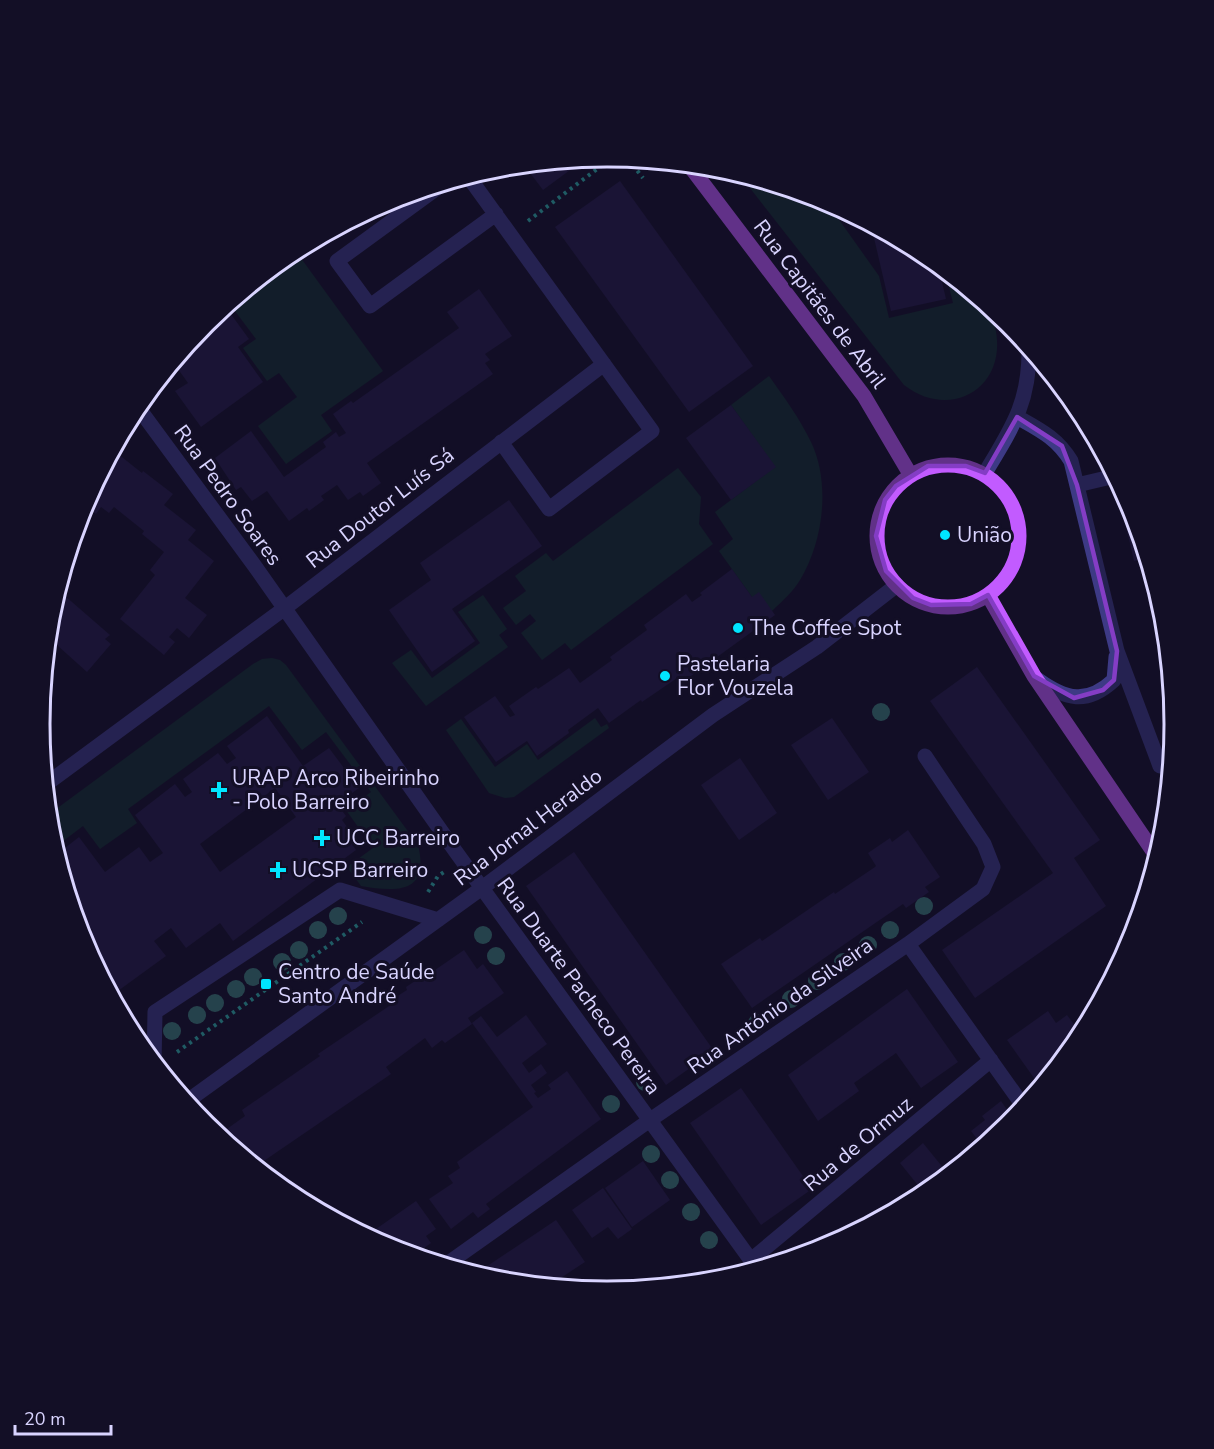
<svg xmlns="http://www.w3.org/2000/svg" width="1214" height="1449" font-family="'Nunito Sans',sans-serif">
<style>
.green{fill:#12302f}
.building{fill:#241b47;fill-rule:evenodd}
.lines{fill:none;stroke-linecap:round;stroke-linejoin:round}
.path{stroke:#2fb8b0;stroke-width:4;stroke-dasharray:3 4.5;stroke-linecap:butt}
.minor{stroke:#3d3a85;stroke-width:15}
.major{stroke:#c25bff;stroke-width:15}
.tree{fill:#3d827b}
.marked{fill:none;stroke:#843dc5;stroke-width:4.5;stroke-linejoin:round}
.poi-dot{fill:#00e5ff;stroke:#130f26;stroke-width:2}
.labels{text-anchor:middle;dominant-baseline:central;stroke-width:6;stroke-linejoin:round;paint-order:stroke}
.street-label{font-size:21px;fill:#d9d4ff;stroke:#130f26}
.poi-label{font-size:21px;fill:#d9d4ff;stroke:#130f26;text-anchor:start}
.rim{fill:none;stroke:#d9d4ff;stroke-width:3}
</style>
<rect width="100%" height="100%" fill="#130f26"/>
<!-- green -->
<path class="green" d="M739 174 825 200 879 276 889 318 953 303 945 271C954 278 986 301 991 309 994 314 994 322 995 327 1009 386 952 422 904 385Z
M295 250 383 371 321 415 332 431 286 464 258 426 297 397 279 373 267 381 243 348 256 339 229 303Z
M769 376C784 397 800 419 811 442 831 484 823 542 800 580 793 592 782 601 772 611L752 597 719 551 733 539 715 512 775 467 731 405Z
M678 468 701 497 699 524 713 544 571 650 565 643 542 660 521 633 536 621 530 614 516 625 503 608 526 591 515 576 546 553 553 561Z
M483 595 507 629 499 635 508 647 426 706 392 663 411 650 432 678 480 643 458 612Z
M272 658 280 660 286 665 418 845C430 894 397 892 361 886L347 867 373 848 346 810 371 792 326 732 302 750 269 706 128 809 137 823 100 849 83 826 54 848 50 835 48 815 253 664 262 659Z
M595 718 601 727 607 724 609 728 521 792 514 797 505 798 489 793 446 730 461 719 495 767 527 744 538 760Z"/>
<!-- building -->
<path class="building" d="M585 159 543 190 524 165 577 160Z
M620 181 753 366 689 412 555 227Z
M871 225 923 252 938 265 946 299 891 311Z
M479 289 512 336 485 354 490 360 485 363 493 374 367 463 381 483 363 496 360 492 348 500 337 485 321 496 324 500 309 511 307 508 289 521 267 491 252 501 241 487 236 490 215 458 251 431 284 477 326 447 323 442 336 432 339 437 346 433 333 414 351 401 353 403 459 328 447 312Z
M225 306 249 339 238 347 263 382 201 427 175 391 188 383 173 362 206 323Z
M731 405 776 467 731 500 686 438Z
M113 450 142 473 143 471 173 494 164 505 196 530 188 540 214 561 185 598 207 615 189 638 177 628 169 637 175 642 164 655 120 619 155 575 150 570 164 552 142 534 144 531 114 507 109 513 101 507 96 514 84 504Z
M509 500 542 546 452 609 475 641 432 672 389 610 431 580 420 563Z
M1132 507 1147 558 1134 561 1122 509Z
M732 569 752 597 759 592 775 615 684 681 680 676 642 702 641 700 609 723 598 708 568 730 569 733 537 756 527 741 496 762 464 717 495 696 510 717 515 715 509 706 536 687 538 689 569 668 580 683 612 660 610 657 647 630 644 625 686 594 692 602 702 595 700 593Z
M57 589 110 635 105 639 111 644 87 672 48 637 50 613Z
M977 667 1100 840 1074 858 1106 906 975 998 942 950 1053 873 930 701Z
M42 697 48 702 40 711 41 708Z
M267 716 303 766 329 748 359 788 337 804 346 816 342 820 353 835 348 838 356 850 233 941 220 923 186 948 171 928 154 941 166 956 111 996 82 942 81 939 93 931 86 923 78 928 56 855 79 837 105 872 139 847 150 862 163 853 135 815 175 784 185 797 192 792 183 779 218 753 227 764 236 758 227 746ZM275 788 296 817 220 872 200 844Z
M832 718 869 772 828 800 791 745Z
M740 758 777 813 739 840 701 785Z
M908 830 940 877 925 887 929 892 906 908 903 904 752 1008 721 964 760 938 762 941 834 892 835 894 875 867 876 866 868 853 890 838 892 842Z
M574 852 714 1051 666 1085 526 886Z
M464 950 477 969 483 964 504 993 468 1018 472 1024 445 1043 442 1040 432 1048 425 1038 386 1067 391 1074 255 1167 217 1136 245 1116 242 1110 320 1056 318 1054 398 1000 396 997 407 990 406 987 421 977 422 979Z
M1121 963 1112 980 1111 981 1105 971Z
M907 989 958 1062 921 1088 896 1053 854 1083 859 1091 818 1121 788 1075Z
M1048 1011 1056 1023 1067 1015 1082 1035 1071 1045 1073 1047 1039 1089 1037 1086 1039 1085 1007 1040Z
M526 1015 547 1044 522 1063 529 1073 541 1064 547 1073 531 1085 536 1092 534 1093 538 1098 551 1089 548 1085 567 1071 601 1119 486 1204 490 1209 478 1218 473 1212 451 1229 429 1199 453 1183 448 1176 460 1168 457 1162 533 1107 472 1023 481 1016 497 1037Z
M741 1088 812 1189 761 1225 690 1123Z
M1001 1101 1014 1120 983 1147 971 1131 985 1120 982 1116Z
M923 1143 949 1175 925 1194 900 1163Z
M643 1161 670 1200 632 1227 605 1188Z
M603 1188 632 1229 618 1239 608 1227 592 1238 572 1210Z
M416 1201 436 1229 426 1236 431 1243 413 1256 389 1249 366 1236Z
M556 1220 585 1262 553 1283 554 1284 551 1287 496 1282 474 1275Z"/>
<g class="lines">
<!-- path -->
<path class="path" d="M628 159 643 178
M528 221 613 157
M428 892 438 876 444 872
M177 1052 362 922"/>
<!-- minor -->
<path class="minor" d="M468 176 652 431 549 509 501 442
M444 183 337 261 370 306 496 214
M137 406 254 565 456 852 758 1270
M1017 417C1040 430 1057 438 1071 461L1117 651 1160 766
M985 473C1012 428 1030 402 1029 347
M1077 485 1115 476
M1037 679C1066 700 1087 705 1114 680L1116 657
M45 785 285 608 604 364
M908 944 1024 1107
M154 1064 155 1012 340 890 438 920
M186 1102 482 888 713 715 817 647 897 585
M751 1260 991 1060
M444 1266 650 1120 908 944 983 889 993 867 984 844 925 756"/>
<!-- major -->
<path class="major" d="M689 165 864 396 910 474
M877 536a71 71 0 1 1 142 0a71 71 0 1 1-142 0Z
M988 595 1034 676 1157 857"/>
</g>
<!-- trees -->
<g class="tree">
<circle cx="881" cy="712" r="9"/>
<circle cx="924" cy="906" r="9"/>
<circle cx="338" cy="916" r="9"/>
<circle cx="318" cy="930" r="9"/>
<circle cx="890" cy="930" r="9"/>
<circle cx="483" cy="935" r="9"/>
<circle cx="868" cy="945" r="9"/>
<circle cx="299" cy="950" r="9"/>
<circle cx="496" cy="956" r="9"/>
<circle cx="282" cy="962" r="9"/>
<circle cx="843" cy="962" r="9"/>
<circle cx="253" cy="977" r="9"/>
<circle cx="817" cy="981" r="9"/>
<circle cx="236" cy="989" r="9"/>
<circle cx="791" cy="999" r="9"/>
<circle cx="215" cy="1003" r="9"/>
<circle cx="197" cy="1015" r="9"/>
<circle cx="757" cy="1023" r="9"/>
<circle cx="172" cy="1031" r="9"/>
<circle cx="645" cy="1082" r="9"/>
<circle cx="611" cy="1104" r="9"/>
<circle cx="651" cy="1154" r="9"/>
<circle cx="670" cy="1180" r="9"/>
<circle cx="691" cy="1212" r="9"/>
<circle cx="709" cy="1240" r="9"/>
</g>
<!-- marked area -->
<path d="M0 0H1214V1449H0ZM1017 417 1062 446 1077 485 1117 651 1114 680 1103 690 1074 698 1034 676 988 595 971 604 931 605 913 598 886 571 876 536 885 500 896 486 928 466H966L985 473Z" fill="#130f26" fill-opacity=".55" fill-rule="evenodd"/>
<path class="marked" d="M1017 417 1062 446 1077 485 1117 651 1114 680 1103 690 1074 698 1034 676 988 595 971 604 931 605 913 598 886 571 876 536 885 500 896 486 928 466H966L985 473Z"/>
<!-- markers -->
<g class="poi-dot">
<circle cx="945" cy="535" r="6"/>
<circle cx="738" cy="628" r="6"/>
<circle cx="665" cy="676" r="6"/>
<path d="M216 781h6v6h6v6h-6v6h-6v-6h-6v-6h6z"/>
<path d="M319 829h6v6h6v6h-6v6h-6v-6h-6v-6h6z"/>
<path d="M275 861h6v6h6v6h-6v6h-6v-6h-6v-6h6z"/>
<rect x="260" y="978" width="12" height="12" rx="3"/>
</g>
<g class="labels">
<!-- street labels -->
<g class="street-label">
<text transform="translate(820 304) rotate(53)">Rua Capitães de Abril</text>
<text transform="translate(228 495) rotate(54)">Rua Pedro Soares</text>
<text transform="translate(380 508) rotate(-38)">Rua Doutor Luís Sá</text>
<text transform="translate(528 827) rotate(-37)">Rua Jornal Heraldo</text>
<text transform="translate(579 986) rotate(54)">Rua Duarte Pacheco Pereira</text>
<text transform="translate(780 1006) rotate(-35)">Rua António da Silveira</text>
<text transform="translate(858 1144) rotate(-40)">Rua de Ormuz</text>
</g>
<!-- poi labels -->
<g class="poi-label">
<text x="957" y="535">União</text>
<text x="750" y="628">The Coffee Spot</text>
<text x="677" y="664">Pastelaria<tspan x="677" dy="24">Flor Vouzela</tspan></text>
<text x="232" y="778">URAP Arco Ribeirinho<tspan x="232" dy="24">- Polo Barreiro</tspan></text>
<text x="336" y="838">UCC Barreiro</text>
<text x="292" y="870">UCSP Barreiro</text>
<text x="278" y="972">Centro de Saúde<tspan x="278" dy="24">Santo André</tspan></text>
</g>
</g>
<!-- crop -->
<path d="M0 0H1214V1449H0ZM50 724a557 557 0 1 1 1114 0a557 557 0 1 1-1114 0Z" fill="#130f26" fill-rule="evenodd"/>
<path class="rim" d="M50 724a557 557 0 1 1 1114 0a557 557 0 1 1-1114 0Z"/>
<!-- scale -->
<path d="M15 1425v9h96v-9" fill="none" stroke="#d9d4ff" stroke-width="3"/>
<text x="24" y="1425" font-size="18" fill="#d9d4ff" stroke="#130f26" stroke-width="4.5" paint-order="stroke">20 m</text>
</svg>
